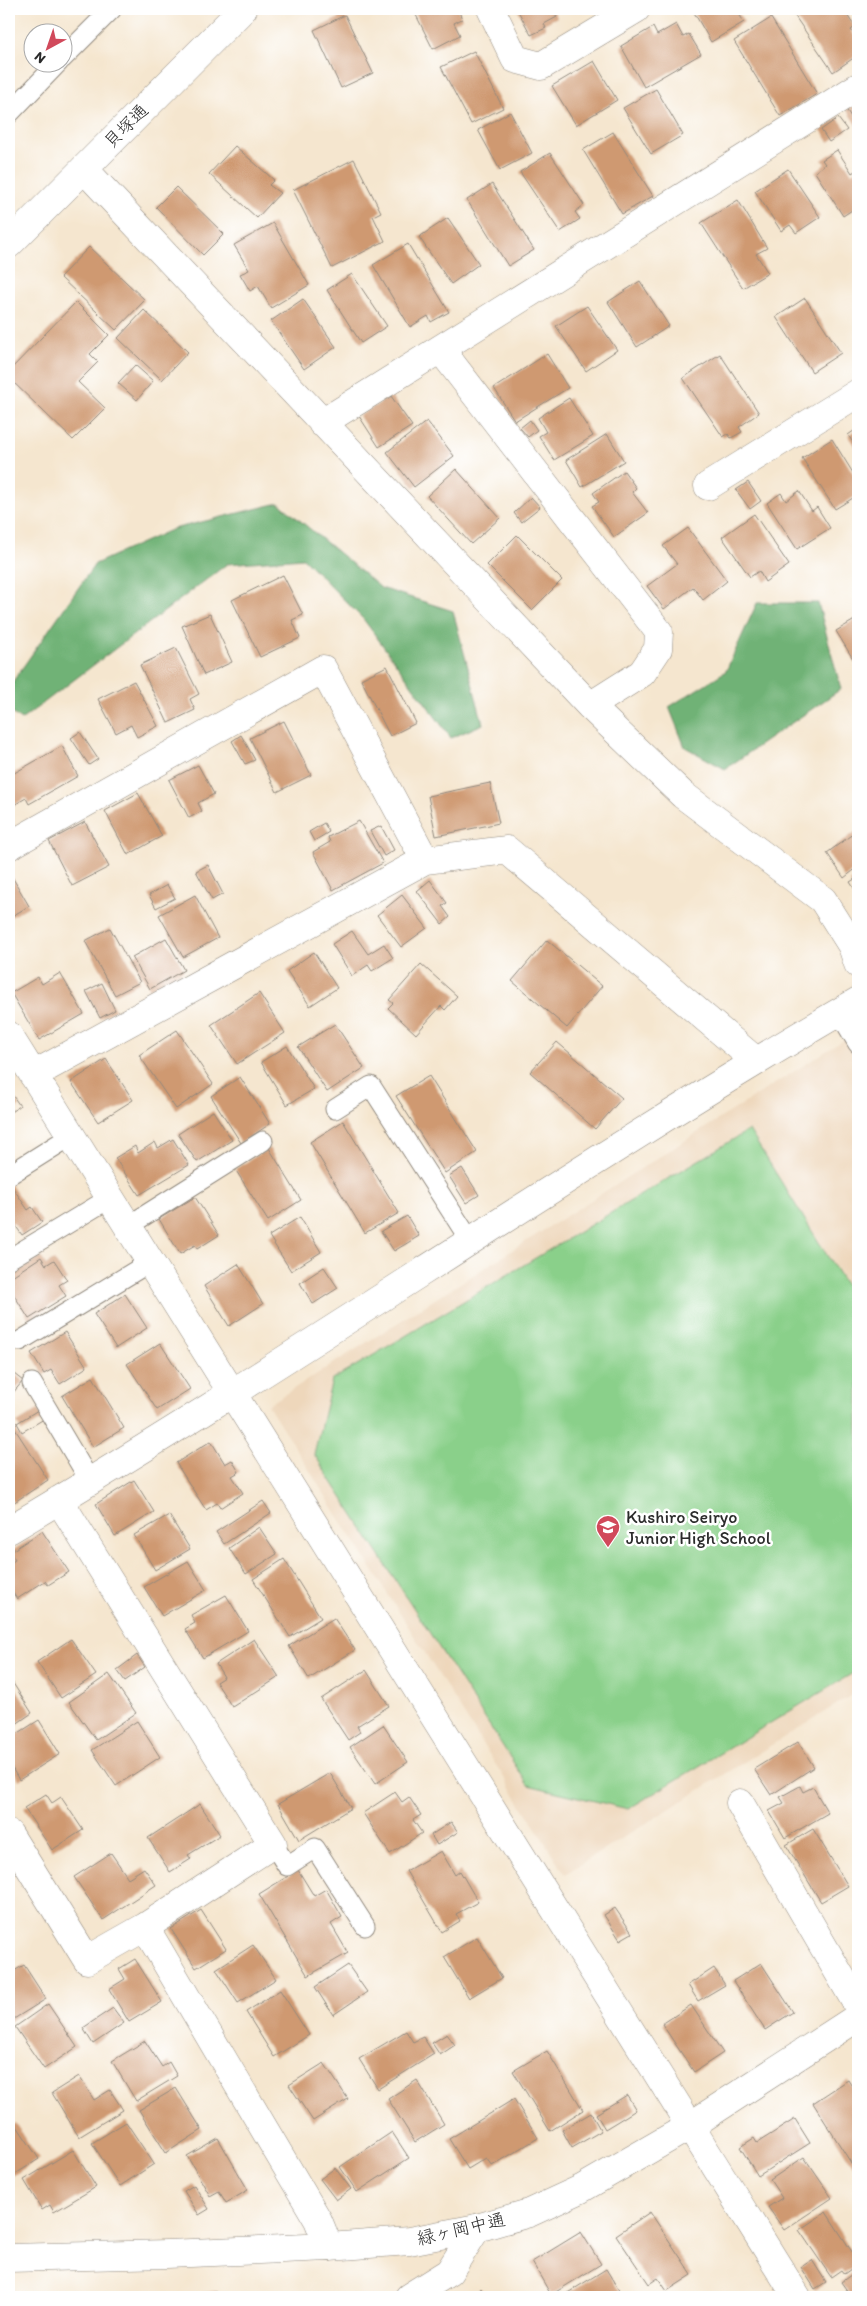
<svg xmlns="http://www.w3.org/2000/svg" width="867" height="2306" font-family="Itim,'Klee One',sans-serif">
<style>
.built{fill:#eed7bb}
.green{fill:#8ad08a;stroke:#5a7e5a}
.forest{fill:#6fb276;stroke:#4d6e50}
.building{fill:#cf9971}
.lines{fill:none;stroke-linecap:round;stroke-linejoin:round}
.service-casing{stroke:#90887d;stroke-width:21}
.minor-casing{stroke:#90887d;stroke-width:29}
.tertiary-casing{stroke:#90887d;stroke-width:29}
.service{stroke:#fff;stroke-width:19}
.minor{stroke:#fff;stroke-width:28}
.tertiary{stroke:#fff;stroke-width:28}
.labels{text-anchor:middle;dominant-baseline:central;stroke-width:5;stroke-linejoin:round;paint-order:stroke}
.street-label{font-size:18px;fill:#2b2b2b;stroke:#fff}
.poi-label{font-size:18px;fill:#2b2b2b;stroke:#fff;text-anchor:start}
</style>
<rect width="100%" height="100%" fill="#fff"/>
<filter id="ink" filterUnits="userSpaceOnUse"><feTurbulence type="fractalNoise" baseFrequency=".02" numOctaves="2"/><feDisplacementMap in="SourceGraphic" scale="10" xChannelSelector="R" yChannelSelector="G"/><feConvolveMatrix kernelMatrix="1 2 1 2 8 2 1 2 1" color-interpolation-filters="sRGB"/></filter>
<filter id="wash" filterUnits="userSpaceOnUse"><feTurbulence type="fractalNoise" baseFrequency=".0096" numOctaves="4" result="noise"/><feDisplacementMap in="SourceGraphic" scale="20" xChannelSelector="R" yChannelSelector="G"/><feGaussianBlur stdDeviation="1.12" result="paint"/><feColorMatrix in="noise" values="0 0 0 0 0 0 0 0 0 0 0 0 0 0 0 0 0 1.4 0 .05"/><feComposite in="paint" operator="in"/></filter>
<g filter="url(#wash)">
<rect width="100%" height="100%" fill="#f5e6cf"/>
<!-- built -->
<path class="built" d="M858 1031V1691L565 1874 268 1405Z"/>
<!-- green -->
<path class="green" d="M749 1130 858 1305V1670L628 1809 528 1785 314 1454 332 1380Z"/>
<!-- forest -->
<path class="forest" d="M279 503 381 588 453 611 483 724 451 738 364 620 303 558 227 564 21 720 9 711V687L95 564 173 529Z
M757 603H818L841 689 725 769 685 747 669 707 726 671Z"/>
<g id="blocks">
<!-- building -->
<path class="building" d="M413 9H458L462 19 454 23 460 35 433 49Z
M517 9H553L557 17 544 24 546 28 531 35Z
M692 9H736L744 22 711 42Z
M790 9H843L855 27 851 30 858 40V55L833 72Z
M345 15 373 73 341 88 314 30Z
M771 18 817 94 780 116 734 41Z
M676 24 683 37 689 34 701 54 644 87 621 46 653 27 657 35Z
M474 51 503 108 471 124 441 67Z
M594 61 617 100 576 125 552 86Z
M656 89 683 135 651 154 623 108Z
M858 102V128L846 109Z
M510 112 532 153 500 170 478 130Z
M838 118 847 130 829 142 821 130Z
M613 132 653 196 622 214 583 150Z
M235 146 274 180 269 185 280 193 257 218 209 174Z
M837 150 852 173 858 169V206L843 216 815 172 825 164 822 160Z
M550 153 584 205 575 212 580 219 560 232 520 172Z
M354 159 381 212 373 216 385 241 332 268 293 190Z
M788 169 820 217 796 233 790 225 781 231 755 191Z
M492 184 534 250 508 266 467 200Z
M176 187 224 234 203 255 156 207Z
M738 200 767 248 756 254 768 273 743 288 701 223Z
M448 218 479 264 451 284 419 237Z
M273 223 309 285 271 308 258 286 250 291 240 274 249 270 234 245Z
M408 244 449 312 431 322 428 316 410 327 373 265Z
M89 247 145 300 116 330 60 277Z
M352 274 387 326 361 343 327 290Z
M640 281 669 326 637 347 608 302Z
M805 298 841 353 812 372 776 317Z
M303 299 336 347 304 369 271 321Z
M76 302 109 335 90 354 98 362 78 382 105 408 73 440 9 378V371Z
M587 306 617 350 586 371 556 326Z
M144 310 188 352 162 380 118 338Z
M547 354 568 388 515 421 494 388Z
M720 354 759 413 739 427 742 432 731 438 728 434 723 437 683 378Z
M135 365 153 381 137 400 118 383Z
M391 396 412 426 379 447 359 416Z
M569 398 593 436 554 460 539 436 546 432 538 418Z
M530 420 537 430 528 437 520 428Z
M427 421 454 456 414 487 387 452Z
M858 428V450L848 435Z
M607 434 624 461 582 487 566 460Z
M832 439 858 481V495L835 509 802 458Z
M456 469 500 518 471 544 427 496Z
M624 471 636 488 632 492 648 513 614 537 592 506 599 502 593 493Z
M748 482 761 501 750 509 736 490Z
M799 491 812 511 817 507 830 528 797 549 767 503 781 493 786 501Z
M531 497 540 507 521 522 514 513Z
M754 514 789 565 765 582 759 571 750 577 722 537Z
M688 528 727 581 703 600 693 587 664 609 647 586 677 564 663 546Z
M517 535 562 580 532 610 487 565Z
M283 575 303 615 292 620 300 638 260 657 232 600Z
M210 614 232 662 204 675 182 626Z
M858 618V667L836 631Z
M176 648 199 694 190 699 195 710 168 723 140 665Z
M387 666 416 723 390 736 361 679Z
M134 681 158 726 137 737 131 725 116 733 98 699Z
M284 721 311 775 277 792 250 738Z
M80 732 98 759 89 765 71 738Z
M241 735 255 760 245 764 232 741Z
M62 746 78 776 29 804 26 798 9 808V776Z
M198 765 214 794 198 803 202 811 189 818 169 780Z
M490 783 499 823 436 836 428 796Z
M138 793 162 836 128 855 105 811Z
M359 821 383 863 333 890 313 852 330 842 328 837Z
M85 822 109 867 72 886 49 841Z
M324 823 329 832 314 841 309 832Z
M381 826 394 850 384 856 370 831Z
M858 830V867L844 878 827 853Z
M208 865 223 894 212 900 196 871Z
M11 875 29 906 9 918V877Z
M858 877V894L850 882Z
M430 880 447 903 442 906 450 917 442 924 417 891Z
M167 885 175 898 156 908 149 895Z
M195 895 218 938 183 957 159 915Z
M402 895 427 928 401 947 377 915Z
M110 928 140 982 115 995 85 941Z
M352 931 368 954 384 944 393 958 372 971 368 965 352 976 332 944Z
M166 938 184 970 150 989 132 957Z
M547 940 602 986 567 1028 512 981Z
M314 952 337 988 310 1006 287 971Z
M421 964 457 996 445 1010 441 1006 416 1034 388 1008 393 1003 389 1000Z
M60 973 84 1014 39 1040 11 993 38 977 42 984Z
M102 983 115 1010 100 1018 86 991Z
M259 993 285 1033 237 1064 211 1025Z
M335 1024 364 1068 327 1092 298 1047Z
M177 1030 213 1084 176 1109 139 1055Z
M557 1042 622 1098 595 1129 530 1072Z
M287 1046 314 1089 287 1105 261 1062Z
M106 1059 133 1100 98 1122 71 1082Z
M429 1076 477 1152 445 1173 396 1096Z
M240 1077 270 1124 241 1143 211 1096Z
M13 1096 20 1106 9 1113V1099Z
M213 1111 232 1140 197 1162 178 1134Z
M343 1121 399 1213 365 1233 310 1142Z
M173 1139 189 1165 139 1195 115 1158 135 1146 138 1153 155 1142 158 1148Z
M269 1148 301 1200 268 1221 235 1169Z
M462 1168 479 1195 466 1203 449 1176Z
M11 1185 28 1210 32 1207 42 1222 22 1235 13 1222 9 1225V1186Z
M195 1197 219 1235 197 1249 195 1245 180 1254 159 1219Z
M407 1216 419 1236 394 1251 381 1231Z
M300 1217 321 1252 291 1271 269 1236Z
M41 1257 46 1265 54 1260 67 1280 59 1285 66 1296 29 1319 9 1287V1278Z
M238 1264 263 1304 229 1326 204 1286Z
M324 1267 338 1288 313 1304 300 1283Z
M125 1294 147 1328 116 1348 94 1314Z
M65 1332 87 1367 60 1384 51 1370 44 1374 31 1353Z
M160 1343 190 1389 157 1410 127 1364Z
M9 1370 23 1381 12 1394 9 1391Z
M93 1377 124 1428 93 1447 62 1396Z
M38 1410 44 1419 22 1432 17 1423Z
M13 1426 48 1480 13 1503 9 1496V1428Z
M211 1441 225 1464 232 1460 239 1472 232 1476 243 1493 220 1508 217 1503 206 1510 176 1463Z
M134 1480 154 1512 115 1536 96 1504Z
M263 1501 271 1513 224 1544 216 1532Z
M169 1515 190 1549 155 1570 134 1535Z
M259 1527 277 1554 246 1574 229 1548Z
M42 1531 69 1572 48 1585 45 1581 17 1599 9 1587V1564L15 1560 10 1552Z
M284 1559 321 1618 290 1637 253 1579Z
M188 1561 206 1590 162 1616 144 1587Z
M226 1595 248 1631 203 1658 185 1629 195 1623 191 1615Z
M334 1618 355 1650 309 1679 289 1646Z
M71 1639 96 1675 61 1698 37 1662Z
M254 1639 279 1677 232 1707 216 1682 224 1677 216 1664Z
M137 1655 145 1667 125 1681 117 1670Z
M366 1670 389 1706 357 1726 360 1732 348 1740 321 1699Z
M109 1674 136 1713 96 1740 69 1702Z
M9 1677 32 1713 9 1729Z
M39 1720 60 1754 19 1780 9 1763V1739Z
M137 1721 160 1757 116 1786 92 1750Z
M383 1725 408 1762 375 1784 350 1747Z
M798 1742 814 1767 771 1795 754 1769Z
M330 1773 351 1808 299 1840 278 1804Z
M800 1786 803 1792 813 1787 828 1813 785 1838 769 1811 784 1803 780 1797Z
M395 1792 402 1802 409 1797 421 1815 413 1820 422 1833 390 1854 363 1813Z
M46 1794 52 1803 61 1797 83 1830 52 1850 24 1808Z
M200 1804 220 1835 188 1855 191 1859 170 1872 148 1838Z
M451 1822 458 1832 437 1845 431 1835Z
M813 1829 848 1886 821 1902 786 1845Z
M441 1851 455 1875 460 1871 478 1902 456 1914 460 1921 442 1932 406 1871Z
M111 1853 128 1878 144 1868 156 1885 103 1920 74 1877Z
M298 1870 314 1896 326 1889 342 1917 331 1924 348 1953 308 1976 259 1894Z
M615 1908 632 1933 620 1940 604 1915Z
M201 1910 226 1949 196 1968 171 1929Z
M477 1937 502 1978 469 1998 444 1957Z
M9 1943 15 1954 9 1958Z
M253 1945 276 1979 238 2003 216 1969Z
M135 1959 162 2002 129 2022 109 1989 125 1979 119 1969Z
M761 1963 793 2012 765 2030 733 1981Z
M24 1965 46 1999 9 2022V1974Z
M348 1965 367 1992 333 2015 315 1987Z
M714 1968 725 1985 698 2001 688 1985Z
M280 1990 309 2035 274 2057 246 2012Z
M48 2004 77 2047 44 2069 15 2027Z
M691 2005 723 2053 694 2072 662 2024Z
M113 2008 124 2023 93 2044 83 2028Z
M406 2031 413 2042 423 2037 434 2054 378 2089 359 2059Z
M447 2034 455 2045 440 2055 432 2043Z
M145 2041 162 2067 169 2062 177 2076 136 2101 112 2061Z
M547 2051 583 2110 550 2131 513 2071Z
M324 2063 348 2099 313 2121 289 2085Z
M79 2076 94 2100 110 2090 123 2110 79 2137 52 2093Z
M417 2080 444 2124 415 2142 388 2099Z
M848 2080 858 2096 855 2102 858 2106V2174L813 2103Z
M176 2088 202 2130 166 2153 139 2110Z
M627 2095 636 2110 605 2129 596 2114Z
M514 2099 538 2138 492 2166 486 2158 468 2169 449 2139Z
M591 2113 601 2131 572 2148 562 2130Z
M795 2119 810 2143 758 2176 740 2147 754 2138 757 2143Z
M126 2122 154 2164 120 2186 92 2143Z
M15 2123 39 2159 9 2178V2127Z
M392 2132 409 2158 357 2192 340 2167Z
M218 2138 248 2190 226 2203 219 2191 210 2196 187 2156Z
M73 2150 96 2187 54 2212 50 2205 42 2210 24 2180Z
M804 2157 832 2198 784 2230 768 2207 782 2198 770 2180Z
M335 2168 351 2189 336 2200 320 2179Z
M194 2185 209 2209 199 2215 184 2191Z
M650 2212 692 2275 667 2291 658 2278 649 2284 616 2235Z
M826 2212 858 2261V2264L844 2274 841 2270 831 2277 799 2230Z
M581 2232 601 2264 551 2295 532 2262Z
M812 2260 826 2282 815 2289 801 2267Z
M606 2269 623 2297H569L566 2294Z
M858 2270V2297H856L854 2294 851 2296 841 2282Z
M481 2288 486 2297H467Z
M216 2291 220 2297H188L186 2295Z"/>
</g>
</g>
<g filter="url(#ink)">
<use href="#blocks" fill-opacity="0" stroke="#90887d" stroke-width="1"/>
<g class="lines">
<!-- service casing -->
<g class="service-casing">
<path id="service" d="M62 59 112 9
M9 114 59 62
M839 1012 858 1044
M335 1109 371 1086 471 1242
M9 1175 71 1136
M128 1226 263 1141
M9 1259 110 1198
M20 1341 150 1262
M32 1383 90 1481
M273 1844 287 1866 315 1848 365 1926"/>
</g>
<!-- minor casing -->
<g class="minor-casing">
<path id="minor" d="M491 9 515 59 541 66 636 9
M84 169 590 706 683 795 823 900 852 946 858 964
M441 350 659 632 658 649 642 673 590 706
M322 423 858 87
M708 486 858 393
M9 846 323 669 425 860 507 850 756 1061
M9 1036 797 2297
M33 1075 425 860
M9 1530C296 1360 570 1169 858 1001
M740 1803 858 2006
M9 1834 87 1960 145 1927 273 1844 59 1500
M145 1927 318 2220 329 2247
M409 2297 449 2272 477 2228"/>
</g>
<!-- tertiary casing -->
<g class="tertiary-casing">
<path id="tertiary" d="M9 244 243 9
M9 2258 167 2254 329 2247 409 2241 477 2228 529 2213 581 2189 690 2126 858 2017"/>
</g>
<!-- service -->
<use href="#service" class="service"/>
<!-- minor -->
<use href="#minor" class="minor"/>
<!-- tertiary -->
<use href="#tertiary" class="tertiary"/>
</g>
</g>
<!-- icons -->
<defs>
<g id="school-pin" transform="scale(1.25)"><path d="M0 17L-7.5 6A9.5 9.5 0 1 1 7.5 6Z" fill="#d1495b" stroke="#fff"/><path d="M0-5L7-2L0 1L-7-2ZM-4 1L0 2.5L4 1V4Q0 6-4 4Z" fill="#fff"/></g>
</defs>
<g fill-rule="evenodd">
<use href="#school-pin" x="608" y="1527"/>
</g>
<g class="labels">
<!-- street labels -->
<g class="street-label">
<text transform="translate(126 126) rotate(-45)">貝塚通</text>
<text transform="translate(461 2229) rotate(-13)">緑ヶ岡中通</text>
</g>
<!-- poi labels -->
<g class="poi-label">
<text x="626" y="1517">Kushiro Seiryo<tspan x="626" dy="21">Junior High School</tspan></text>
</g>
</g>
<!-- margin -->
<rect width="867" height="2306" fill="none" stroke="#fff" stroke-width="30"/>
<!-- north arrow -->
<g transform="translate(48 48) rotate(220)"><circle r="24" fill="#ffffff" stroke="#aaaaaa"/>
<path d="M0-4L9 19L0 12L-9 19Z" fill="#d1495b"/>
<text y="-8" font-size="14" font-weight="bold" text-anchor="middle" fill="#2b2b2b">N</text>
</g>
</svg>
